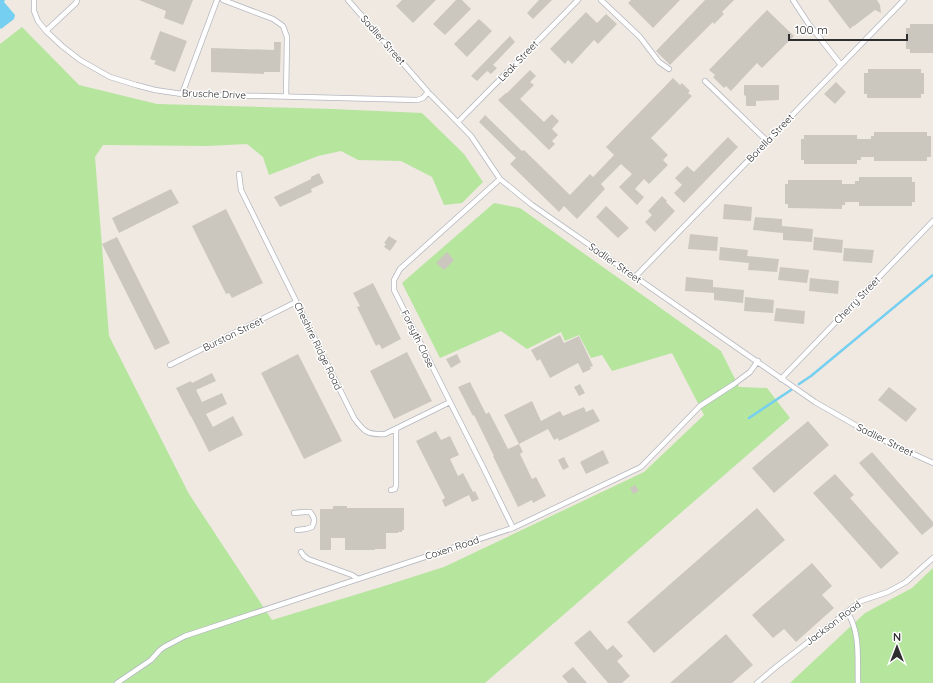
<svg xmlns="http://www.w3.org/2000/svg" width="933" height="683" font-family="Quicksand,sans-serif">
<style>
.green{fill:#b6e59e}
.water{fill:#75cff0}
.lines{fill:none;stroke-linecap:round;stroke-linejoin:round}
.stream{stroke:#75cff0;stroke-width:2.5}
.building{fill:#cbc7bf}
.service-casing{stroke:#b4b7c1;stroke-width:6}
.service{stroke:#fff;stroke-width:4.5}
.labels{text-anchor:middle;dominant-baseline:central;stroke-width:3;stroke-linejoin:round;paint-order:stroke}
.street-label{font-size:10px;fill:#2e2e2e;stroke:#fff}
</style>
<rect width="100%" height="100%" fill="#efe9e1"/>
<!-- green -->
<path class="green" d="M22 27 79 85 157 104 332 109 422 113 464 154 483 182 462 203 444 205 432 177 401 161 358 160 341 151 318 156 269 175 263 157 247 144 207 146 103 145 95 157 109 336 189 494 272 620 381 587 444 567 644 472 704 415 672 353 612 371 602 355 591 358 579 335 565 341 561 332 527 349 501 331 440 358 402 283 494 203 520 208 721 351 739 387 767 388 790 418 485 683H0V44Z
M933 568V683H790L865 613 912 588Z"/>
<!-- water -->
<path class="water" d="M0 0H5L4 2 15 15 14 19 1 29 0 28Z"/>
<g class="lines">
<!-- stream -->
<path class="stream" d="M799 384 811 376 933 275
M749 418 791 390"/>
</g>
<!-- building -->
<path class="building" d="M139 0H193L183 25 164 18 166 11Z
M402 0H436L413 23 396 6Z
M456 0H462L471 9 445 35 433 24Z
M539 0H552L533 19 527 13Z
M631 0H680L653 28 628 3Z
M705 0H734L722 12 724 14 714 24 713 22 670 65 656 51Z
M828 0H877L880 5 881 13 875 10 854 26H853L850 29Z
M767 10 794 36 762 68 757 63 731 91 726 86 724 88 713 77 715 75 709 70Z
M586 12 597 23 606 14 617 24 598 44 594 40 572 64 568 60 565 64 550 49Z
M479 19 492 31 467 57 454 44Z
M910 24H933V53H910V49H906V28H910Z
M160 31 187 41 175 72 154 64 156 61 150 59Z
M510 36 515 42 493 65 497 68 491 74 487 71 477 81 471 76Z
M274 42H281L280 72H264V74L211 72V48L274 50Z
M868 69H921V73H924V94H921V98H867V94H864V73H868Z
M530 70 536 76 530 82 534 85 520 99 544 122 552 114 559 121 552 129 558 135 552 141 555 144 549 150 498 100 506 93H507Z
M673 78 680 85 682 83 690 91 688 93 692 96 651 138 668 155 663 160 668 165 649 184 644 179 635 189 644 197 637 205 619 187 632 174 621 164 601 184 605 189 577 219 564 206 559 212 510 164 516 158 479 122 485 115 522 151 524 150 570 195 590 174 593 177 614 155 606 147Z
M836 82 846 92 835 104 824 94Z
M744 85H779V100L756 101V106H746V96L744 95Z
M874 132H927V136H931V157H927V161H874V157H861V160H857V164H804V160H801V139H804V135H857V139H871V136H874Z
M728 137 738 147 684 203 674 193 682 185 675 178 687 166 694 172Z
M319 173 324 183 311 189 312 192 280 207 274 197 311 179V177Z
M859 177H912V182H915V202H912V206H859V202H845V205H842V209L788 208V204H785V184H788V180H842V184H855V181H859Z
M171 189 179 203 119 233 112 218Z
M662 196 667 201 666 202 675 211 655 232 645 222 652 215 648 211Z
M724 204 752 207 751 221 723 219Z
M606 206 629 228 618 238 596 217Z
M226 209 263 283 232 298 229 293 226 294 192 226Z
M755 217 782 219V226L813 229 812 242 783 240V233L753 230Z
M690 234 718 237 717 251 688 249Z
M389 236 397 241 390 251 384 247 386 244 384 243Z
M117 237 170 343 155 350 102 244Z
M814 237 843 240 842 253 813 250Z
M720 247 748 250 747 256 779 259 777 272 748 270 749 263 719 260Z
M844 248 874 250 872 263 843 261Z
M447 252 454 260 444 270 436 263Z
M780 267 809 270 807 283 778 280Z
M686 277 713 280V287L744 290 743 303 714 300V293L685 291Z
M810 278 839 281 838 294 809 291Z
M373 283 401 339 382 349 379 344 376 346 357 307 360 306 353 293Z
M745 297 774 300 773 313 744 311Z
M776 308 805 311 804 324 774 321Z
M560 335 564 343 579 336 593 366 590 367 591 369 583 373 578 363 550 378 540 359 537 361 531 350Z
M407 352 432 401 394 419 370 371Z
M298 354 342 441 304 459 261 373Z
M457 354 461 362 451 368 446 359Z
M212 373 216 381 196 390 202 402 222 393 227 404 206 414 213 427 233 416 243 435 209 452 191 416V417L176 388 191 381 192 383Z
M470 382 486 414 489 412 508 449 519 444 504 415 532 401 541 421 560 411 563 416 584 407 586 412 593 409 600 421 559 441 558 438 554 440 548 429 519 444 523 452 520 454 532 479 536 477 546 496 533 503 532 500 518 507 493 456H494L474 415 473 416 458 387Z
M580 384 585 393 579 396 574 387Z
M889 387 917 409 906 422 878 400Z
M808 421 829 445 774 493 752 468Z
M436 431 441 440 450 436 459 455 450 459 458 476 463 473 473 492 475 491 479 499 472 502 469 495 445 507 442 500 445 498 416 441Z
M603 450 609 463 586 474 580 462Z
M872 452 933 522V526L922 535 859 463Z
M564 457 569 467 563 470 558 460Z
M835 474 854 495 850 498 899 553 881 569 813 493Z
M635 485 639 491 633 494 630 488Z
M333 506H347V508H404V530H402V532H398V533H386V549H375V550H345V538H331V550H320V509H333Z
M757 508 785 540 654 653 627 622Z
M812 563 832 586 822 595 834 608 796 642 784 629 773 638 752 615Z
M590 630 607 650 613 645 623 656 617 661 630 676 622 683H608L574 643Z
M726 634 753 665 732 683H670Z
M573 667 587 683H568L562 676Z"/>
<g class="lines">
<!-- service casing -->
<g class="service-casing">
<path id="service" d="M34 0V11L38 21 46 31 62 46 80 60 110 77 136 85 155 90 182 94 417 100 423 98 428 92
M223 0 273 19 283 26 287 37 286 97
M348 0 428 92 471 136 500 179 532 205 815 402 869 433 900 448 933 463
M601 0 640 37 659 62 669 69
M793 0 808 23 841 65
M46 31 76 3 77 0
M705 81 767 141
M182 94 217 0
M458 122 578 0
M239 174 241 190 354 418C364 432 368 435 385 434L450 402
M500 179 400 269 394 280V290L450 402 482 465 513 528
M635 277 904 0
M170 365 296 302
M781 379 933 221
M391 490 395 489 396 485V429
M294 513 304 512H310C315 518 315 521 312 527L306 529 297 530
M301 552 304 556 308 559 352 575 358 579
M847 612C861 632 857 660 858 683
M117 683 151 660 160 650 164 647 185 636 513 528 641 467 700 406 734 384 750 372 758 361
M757 683 776 667 861 601 888 592 906 582 933 558"/>
</g>
<!-- service -->
<use href="#service" class="service"/>
</g>
<g class="labels">
<!-- street labels -->
<g class="street-label">
<text transform="translate(383 40) rotate(49)">Sadlier Street</text>
<text transform="translate(518 61) rotate(-46)">Leak Street</text>
<text transform="translate(214 94) rotate(2)">Brusche Drive</text>
<text transform="translate(770 138) rotate(-46)">Borella Street</text>
<text transform="translate(615 263) rotate(35)">Sadlier Street</text>
<text transform="translate(857 300) rotate(-46)">Cherry Street</text>
<text transform="translate(233 334) rotate(-26)">Burston Street</text>
<text transform="translate(418 339) rotate(64)">Forsyth Close</text>
<text transform="translate(318 346) rotate(64)">Cheshire Ridge Road</text>
<text transform="translate(885 440) rotate(26)">Sadlier Street</text>
<text transform="translate(452 548) rotate(-18)">Coxen Road</text>
<text transform="translate(833 623) rotate(-37)">Jackson Road</text>
</g>
</g>
<!-- north arrow -->
<g transform="translate(897 647)" stroke="#ffffff" stroke-width="3" paint-order="stroke">
<path d="M0-3L7 15L0 10L-7 15Z" fill="#2e2e2e"/>
<text y="-6" font-size="11" font-weight="bold" text-anchor="middle" fill="#2e2e2e">N</text>
</g>
<!-- scale -->
<path d="M789 34v6h118v-6" fill="none" stroke="#2e2e2e" stroke-width="2"/>
<text x="795" y="34" font-size="12" fill="#2e2e2e" stroke="#ffffff" stroke-width="3" paint-order="stroke">100 m</text>
</svg>
